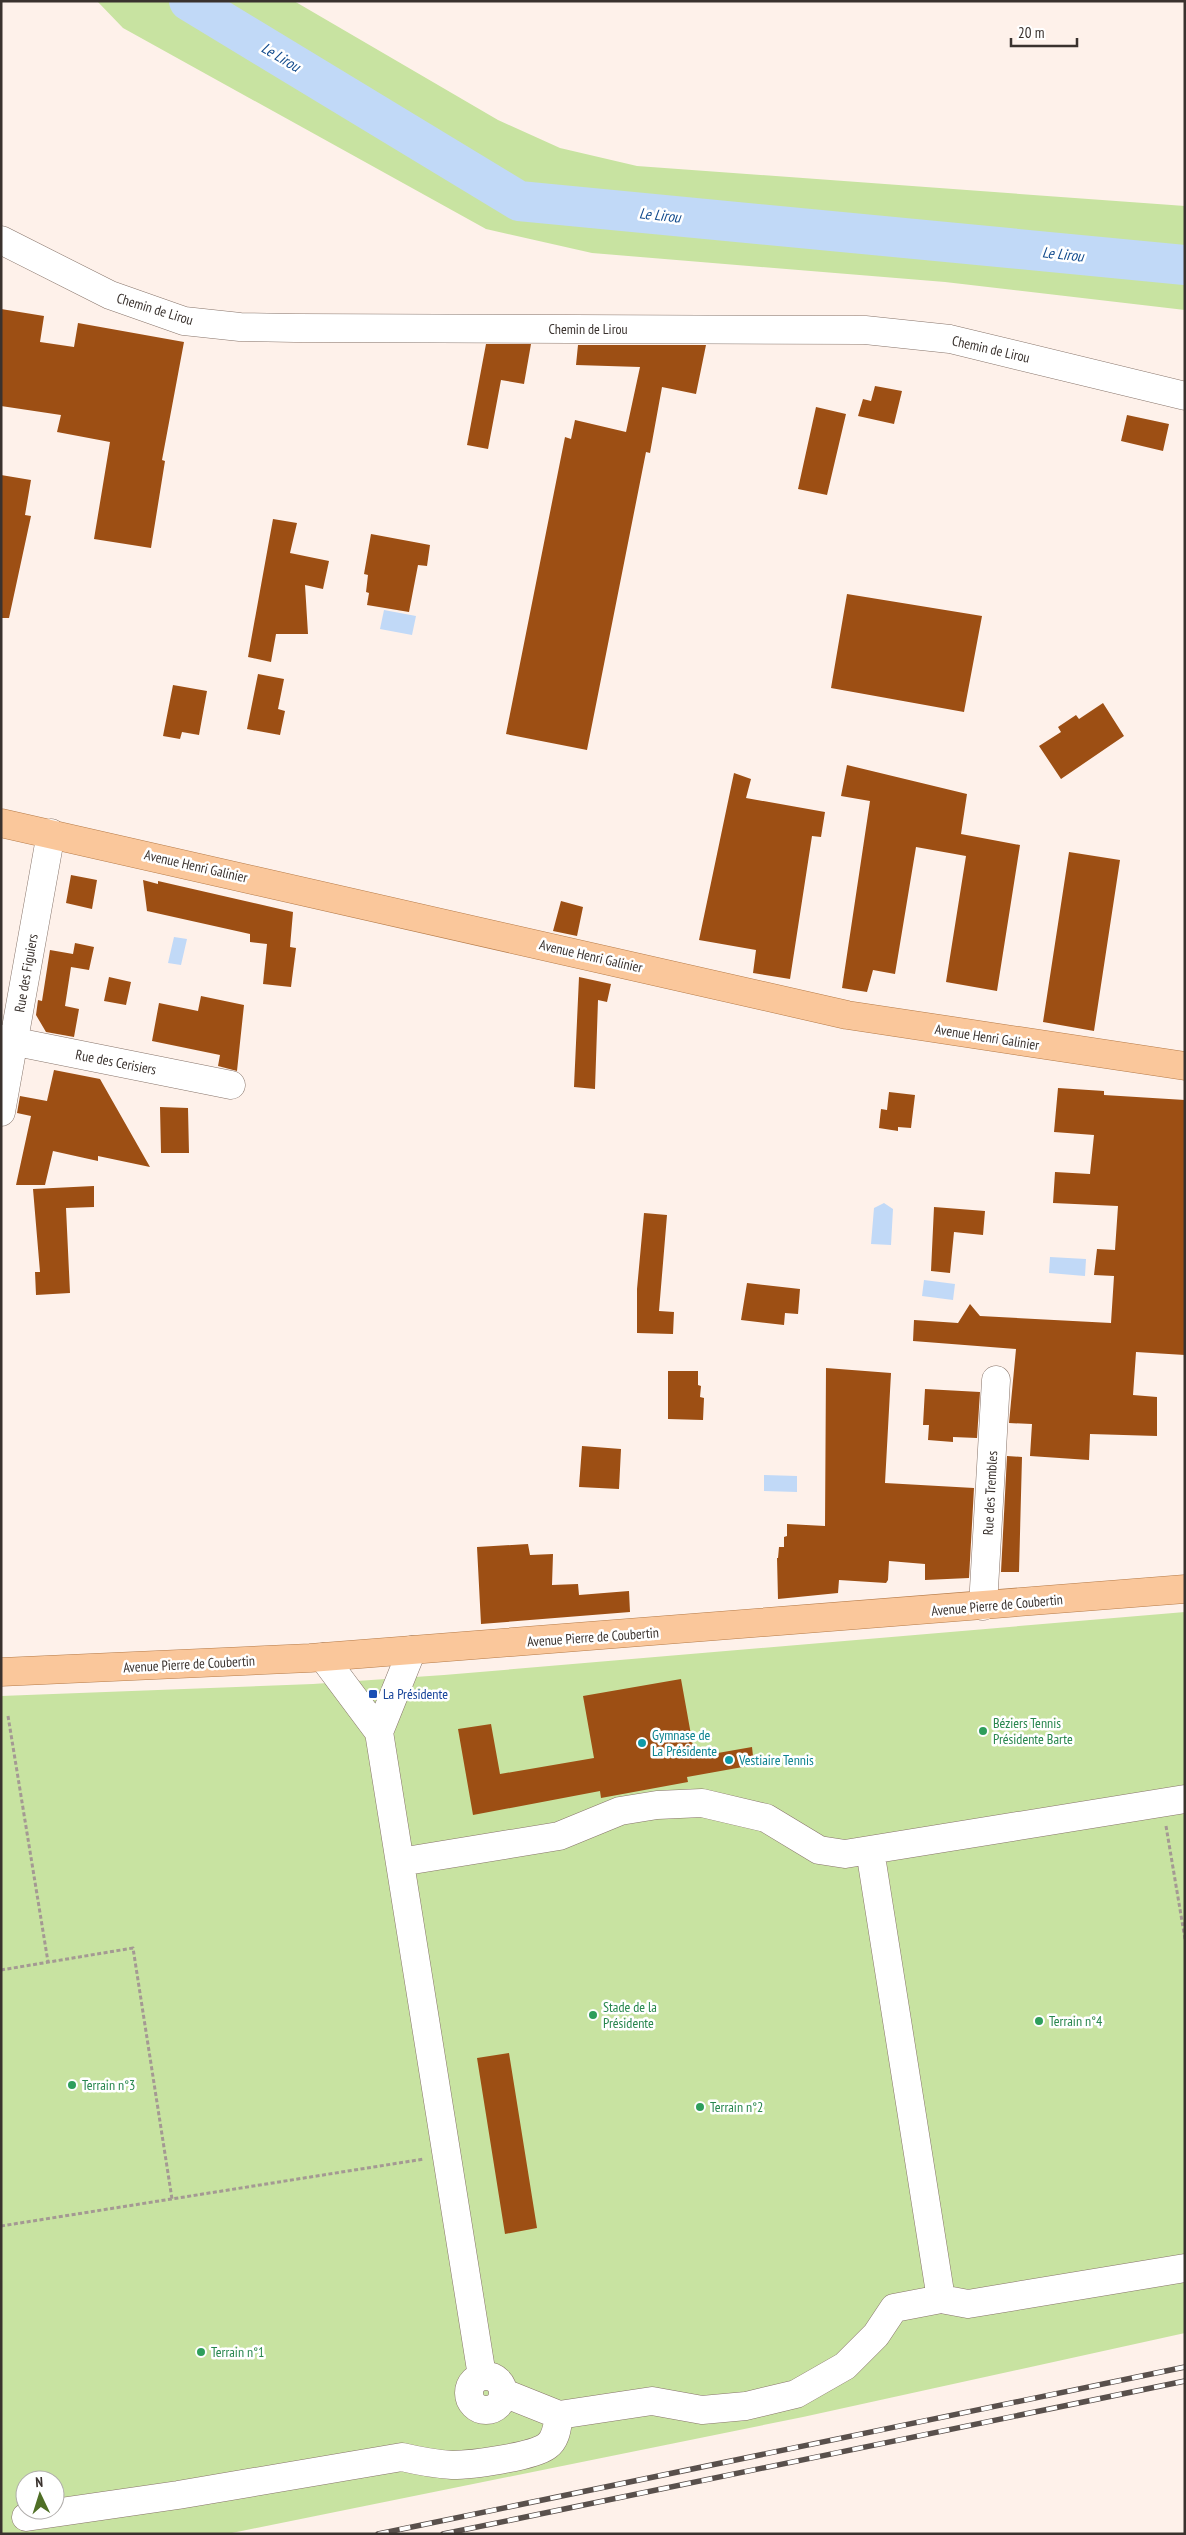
<svg xmlns="http://www.w3.org/2000/svg" width="1186" height="2535" font-family="'PT Sans Narrow',sans-serif">
<style>
.green{fill:#c8e3a1;fill-rule:evenodd}
.water{fill:#c1d9f7}
.lines{fill:none;stroke-linecap:round;stroke-linejoin:round}
.river{stroke:#c1d9f7;stroke-width:40}
.building{fill:#9d4f14}
.minor-casing{stroke:#87746a;stroke-width:29}
.major-casing{stroke:#b57b49;stroke-width:29}
.path{stroke:#a49993;stroke-width:3;stroke-dasharray:4 2.5;stroke-linecap:butt}
.minor{stroke:#fff;stroke-width:28}
.major{stroke:#fac79b;stroke-width:28}
.rail-casing{stroke:#59504c;stroke-width:5.5}
.rail{stroke:#fff;stroke-width:4;stroke-dasharray:11;stroke-linecap:butt}
.transit-dot{fill:#1a4fb4;stroke:#fff;stroke-width:2}
.leisure-dot{fill:#2e9e5b;stroke:#fff;stroke-width:2}
.culture-dot{fill:#0f9aa8;stroke:#fff;stroke-width:2}
.labels{text-anchor:middle;dominant-baseline:central;stroke-width:5;stroke-linejoin:round;paint-order:stroke}
.street-label{font-size:14px;fill:#3a322e;stroke:#fff}
.transit-label{font-size:14px;fill:#164399;stroke:#fff;text-anchor:start}
.leisure-label{font-size:14px;fill:#27864d;stroke:#fff;text-anchor:start}
.culture-label{font-size:14px;fill:#0d838f;stroke:#fff;text-anchor:start}
.water-label{font-size:15px;font-style:italic;fill:#124b8d;stroke:#fff}
</style>
<rect width="100%" height="100%" fill="#fef1ea"/>
<!-- green -->
<path class="green" d="M97 1H294L498 120 560 148 637 166 1185 206V257L984 238 982 259 1185 282V310L945 282 592 253 486 229 123 28Z
M1185 1612V2333L803 2417 227 2534H1V1696L313 1684 444 1675ZM25 2480H55V2510H25Z"/>
<!-- water -->
<path class="water" d="M384 610 416 616 412 635 380 629Z
M174 937 187 939 181 965 168 963Z
M884 1203 893 1209 891 1245 871 1244 874 1208Z
M1050 1257 1086 1259 1085 1276 1049 1273Z
M924 1280 955 1284 953 1300 922 1296Z
M764 1475 797 1476V1492L764 1491Z"/>
<g class="lines">
<!-- river -->
<path class="river" d="M189 1 519 201 1185 265"/>
</g>
<!-- building -->
<path class="building" d="M1 309 44 316 40 342 74 347 78 323 184 342 162 460 165 461 151 548 94 539 110 442 57 432 61 415 1 406Z
M486 344H531L524 384 501 380 488 449 467 445Z
M578 345H706L696 394 662 387 650 453 646 452 587 750 506 734 565 437 571 439 575 420 626 432 640 367 576 365Z
M875 386 902 391 894 424 858 416 863 399 871 401Z
M816 407 846 414 827 495 798 489Z
M1127 415 1169 424 1163 451 1121 441Z
M1 475 31 480 25 515 31 516 9 618H1Z
M273 519 297 523 290 553 329 561 323 589 305 585 308 634H276L271 662 248 657Z
M371 534 430 545 427 566 418 565 409 612 367 605 369 593 366 592 368 575 364 574Z
M847 594 982 616 964 712 831 688Z
M258 674 284 679 278 709 285 711 280 735 247 729Z
M173 685 207 691 199 735 182 732 180 739 163 736Z
M1103 703 1124 736 1061 779 1039 746 1061 732 1058 727 1076 715 1079 719Z
M847 765 967 794 961 834 1020 845 997 991 946 982 966 856 916 847 895 974 873 970 867 992 842 988 870 801 841 796Z
M734 773 751 779 746 798 825 812 821 837 812 836 790 979 753 973 756 950 699 940Z
M1069 852 1120 860 1094 1031 1043 1022Z
M71 875 97 880 92 909 66 903Z
M143 880 158 884V881L293 912 290 947 296 948 291 987 263 984 267 944 250 942V934L147 911Z
M561 901 583 907 577 936 553 931Z
M75 943 94 947 89 970 71 967 65 1006 79 1009 74 1037 46 1032 36 1015 38 1000 42 1001 50 950 73 954Z
M109 977 131 982 126 1005 104 1001Z
M579 977 611 984 607 1002 598 1000 595 1089 574 1087Z
M201 996 244 1005 237 1071 218 1066 220 1055 152 1041 159 1003 198 1011Z
M54 1070 100 1079 150 1167 98 1156V1161L53 1151 45 1185H16L31 1116 17 1113 20 1096 47 1101Z
M1058 1088 1104 1091V1095L1185 1100V1355L1136 1352 1133 1395 1157 1397V1436L1090 1434 1089 1460 1030 1456 1032 1424 1009 1423 1016 1349 913 1341 914 1320 958 1323 970 1304 980 1316 1111 1323 1114 1276 1094 1275 1097 1249 1115 1250 1118 1206 1053 1203 1055 1172 1090 1174 1094 1135 1054 1132Z
M889 1092 915 1095 911 1128 898 1127V1131L879 1128 881 1109 887 1110Z
M160 1107 188 1108 189 1153H161Z
M94 1186V1207L66 1208 70 1293 36 1295 35 1272H40L33 1189Z
M934 1207 985 1211 983 1235 954 1232 950 1273 931 1271Z
M644 1213 667 1215 659 1311 674 1312 673 1334 637 1333V1289Z
M747 1283 800 1289 798 1314 785 1313 784 1325 741 1320Z
M826 1368 891 1373 885 1483 974 1488 969 1578 925 1580V1564L889 1561 888 1580 886 1583 839 1580 838 1593 778 1599 777 1558H778L779 1547H784V1537L787 1536V1524L825 1526Z
M668 1371H698V1385L701 1386 700 1397 704 1398 703 1420 668 1419Z
M925 1389 980 1392 977 1438 953 1437V1442L928 1440 929 1425H923Z
M582 1446 621 1449 619 1489 579 1487Z
M1007 1456 1022 1457 1019 1572H1001Z
M528 1544 530 1555 553 1554 552 1585 578 1584 579 1595 629 1591 630 1612 481 1624 477 1547Z
M681 1679 695 1757 752 1747 754 1765 687 1777 688 1782 601 1798 600 1791 473 1815 458 1729 491 1724 500 1774 594 1758 583 1696Z
M509 2053 537 2228 505 2234 477 2058Z"/>
<g class="lines">
<!-- minor casing -->
<g class="minor-casing">
<path id="minor" d="M1 240 110 295 184 321 240 327 295 328 865 330 950 339 1185 396
M1 1039 231 1085
M1 1112 51 833
M983 1606 996 1380
M323 1657 379 1732 412 1650
M379 1732 482 2376
M400 1862 559 1836 620 1811 657 1805 702 1803 766 1818 819 1850 845 1854 1185 1799
M941 2299 968 2304 1185 2268
M469 2393a17 17 0 1 1 34 0a17 17 0 1 1-34 0Z
M504 2393 559 2415 652 2401 702 2410 746 2406 796 2394 845 2366 876 2335 894 2308 941 2299 870 1850
M26 2517 178 2495 402 2457C419 2461 435 2464 452 2465 471 2465 532 2457 547 2446 557 2439 557 2426 559 2415"/>
</g>
<!-- major casing -->
<g class="major-casing">
<path id="major" d="M1 823 847 1015 1185 1066
M1 1672 310 1658 1185 1589"/>
</g>
<!-- path -->
<path class="path" d="M8 1716 48 1962
M1166 1826 1185 1939
M1 1970 133 1948 172 2199
M1 2226 424 2159"/>
<!-- minor -->
<use href="#minor" class="minor"/>
<!-- major -->
<use href="#major" class="major"/>
<!-- rail casing -->
<g class="rail-casing">
<path id="rail" d="M378 2534 1185 2367
M443 2534 1185 2381"/>
</g>
<!-- rail -->
<use href="#rail" class="rail"/>
</g>
<!-- markers -->
<rect class="transit-dot" x="368" y="1689" width="10" height="10" rx="2.5"/>
<g class="leisure-dot">
<circle cx="983" cy="1731" r="5"/>
<circle cx="593" cy="2015" r="5"/>
<circle cx="1039" cy="2021" r="5"/>
<circle cx="72" cy="2085" r="5"/>
<circle cx="700" cy="2107" r="5"/>
<circle cx="201" cy="2352" r="5"/>
</g>
<g class="culture-dot">
<circle cx="642" cy="1743" r="5"/>
<circle cx="729" cy="1760" r="5"/>
</g>
<g class="labels">
<!-- street labels -->
<g class="street-label">
<text transform="translate(155 309) rotate(17)">Chemin de Lirou</text>
<text x="588" y="329">Chemin de Lirou</text>
<text transform="translate(991 349) rotate(13)">Chemin de Lirou</text>
<text transform="translate(196 866) rotate(13)">Avenue Henri Galinier</text>
<text transform="translate(591 956) rotate(13)">Avenue Henri Galinier</text>
<text transform="translate(26 973) rotate(-80)">Rue des Figuiers</text>
<text transform="translate(987 1037) rotate(9)">Avenue Henri Galinier</text>
<text transform="translate(116 1062) rotate(11)">Rue des Cerisiers</text>
<text transform="translate(990 1493) rotate(-87)">Rue des Trembles</text>
<text transform="translate(997 1605) rotate(-5)">Avenue Pierre de Coubertin</text>
<text transform="translate(593 1637) rotate(-4)">Avenue Pierre de Coubertin</text>
<text transform="translate(189 1664) rotate(-3)">Avenue Pierre de Coubertin</text>
</g>
<!-- transit labels -->
<g class="transit-label">
<text x="383" y="1694">La Présidente</text>
</g>
<!-- leisure labels -->
<g class="leisure-label">
<text x="993" y="1723">Béziers Tennis<tspan x="993" dy="16">Présidente Barte</tspan></text>
<text x="603" y="2007">Stade de la<tspan x="603" dy="16">Présidente</tspan></text>
<text x="1049" y="2021">Terrain n°4</text>
<text x="82" y="2085">Terrain n°3</text>
<text x="710" y="2107">Terrain n°2</text>
<text x="211" y="2352">Terrain n°1</text>
</g>
<!-- culture labels -->
<g class="culture-label">
<text x="652" y="1735">Gymnase de<tspan x="652" dy="16">La Présidente</tspan></text>
<text x="739" y="1760">Vestiaire Tennis</text>
</g>
<!-- water labels -->
<g class="water-label">
<text transform="translate(281 57) rotate(31)">Le Lirou</text>
<text transform="translate(660 215) rotate(6)">Le Lirou</text>
<text transform="translate(1063 254) rotate(6)">Le Lirou</text>
</g>
</g>
<!-- border -->
<rect width="1186" height="2535" fill="none" stroke="#3a322e" stroke-width="5"/>
<!-- north arrow -->
<g transform="translate(40 2495) rotate(356)"><circle r="24" fill="#ffffff" stroke="#b0adab"/>
<path d="M0-4L9 19L0 12L-9 19Z" fill="#4f6f26"/>
<text y="-8" font-size="14" font-weight="bold" text-anchor="middle" fill="#3a322e">N</text>
</g>
<!-- scale -->
<path d="M1011 38v8h66v-8" fill="none" stroke="#3a322e" stroke-width="2.5"/>
<text x="1018" y="38" font-size="15" fill="#3a322e" stroke="#ffffff" stroke-width="4" paint-order="stroke">20 m</text>
</svg>
